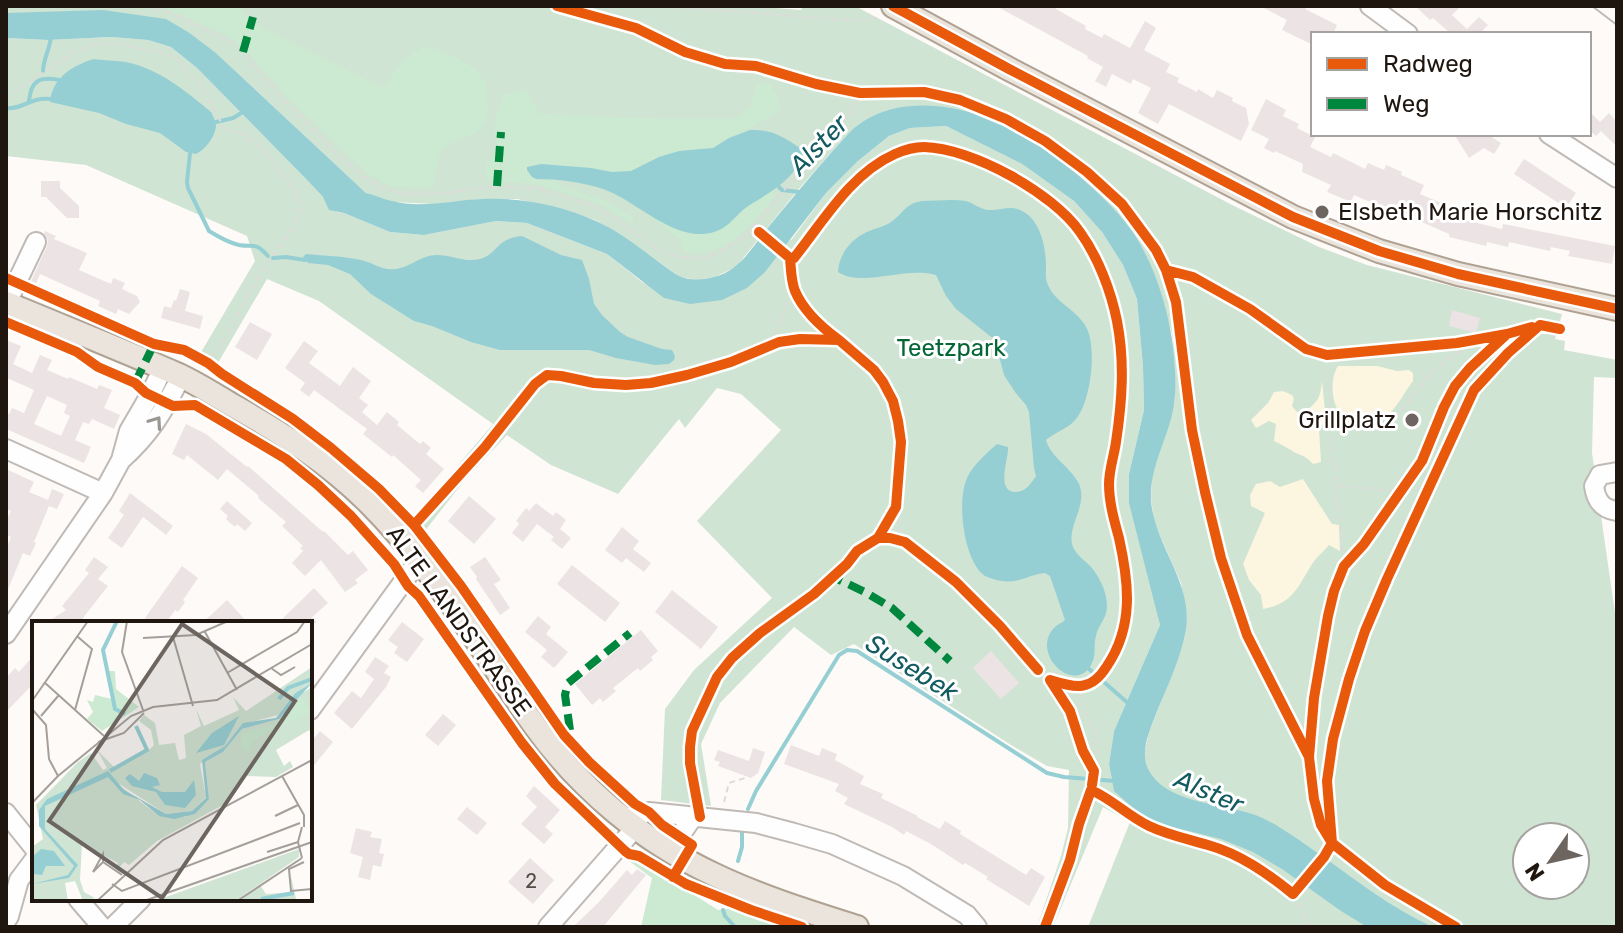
<svg xmlns="http://www.w3.org/2000/svg" width="1623" height="933" font-family="Rubik,sans-serif">
<style>
.green{fill:#d0e4d3;fill-rule:evenodd}
.forest{fill:#cbead1}
.sand{fill:#fcf5df}
.water{fill:#95cfd4}
.lines{fill:none;stroke-linecap:round;stroke-linejoin:round}
.stream{stroke:#95cfd4;stroke-width:4}
.building{fill:#ece3e5;fill-rule:evenodd}
.minor-casing{stroke:#bfbab5;stroke-width:22}
.major-casing{stroke:#afa292;stroke-width:26}
.path{stroke:#dddbda;stroke-width:2;stroke-dasharray:6 4;stroke-linecap:butt}
.minor{stroke:#fffefe;stroke-width:18}
.major{stroke:#eae4dc;stroke-width:22}
.tram{stroke:#bdbbba;stroke-width:2}
.quiet{stroke:#00873e;stroke-width:8;stroke-dasharray:16 8;stroke-linecap:butt}
.cycleway-casing{stroke:#fff;stroke-width:15}
.cycleway{stroke:#e8590c;stroke-width:10}
.oneway{stroke:#9a9692}
.poi-dot{fill:#6d6660;stroke:#fff;stroke-width:3}
.labels{text-anchor:middle;dominant-baseline:central;stroke-width:6;stroke-linejoin:round;paint-order:stroke}
.number-label{font-size:20px;fill:#544c47}
.poi-label{font-size:24px;fill:#1f160f;stroke:#fff;text-anchor:start}
.park-label{font-size:24px;fill:#056635;stroke:#fff}
.street-label{font-size:24px;fill:#1f160f;stroke:#fff}
.water-label{font-size:26px;font-style:italic;fill:#125b61;stroke:#fff}
.inset-river{fill:none;stroke:#95cfd4;stroke-width:4}
.inset-road{fill:none;stroke:#a49f9a;stroke-width:2}
.view{fill:#6d6660;fill-opacity:0.15;stroke:#6d6660;stroke-width:4}
.inset-edge{fill:none;stroke:#1f160f;stroke-width:4}
</style>
<rect width="100%" height="100%" fill="#fdfaf7"/>
<!-- green -->
<path class="green" d="M6 6H747L801 10 803 6H855L1234 206 1319 247 1367 265 1562 314 1555 339 1565 341 1564 350 1617 360V378L1594 377 1592 453 1617 627V927H1088L1130 822 1103 807 1053 927H1037L1061 856 1068 828 1069 770 1047 766 1011 745 854 644 831 655 794 627 720 703 701 744 711 806 661 800 665 709 694 670 772 598 697 521 781 430 741 394 717 388 685 428 679 419 618 494 551 465 507 435 464 481 424 532 413 518 493 424 319 301 267 279 215 368 210 360 200 354 255 261 247 236 86 165 6 156V38L48 40 111 37 148 40 171 47 197 68 307 180 337 212 344 213 390 232 424 235 496 221 527 223 607 254 642 282 690 304 792 239 826 193 858 161 889 136 910 128 946 126 1022 164 1074 201 1102 232 1123 265 1137 299 1143 367 1144 410 1129 474 1160 625 1114 731 1109 764 1112 781 1144 755 1149 732 1169 682 1187 618 1181 583 1154 522 1151 497 1152 474 1175 400V368L1172 334 1160 291 1148 261 1132 232 1109 204 1080 176 1025 133 915 106 885 111 860 123 842 140 797 191 736 267 715 277 696 280 680 277 608 227 595 220 565 210 517 199H481L433 204 394 202 366 193 216 53 24 13H6ZM1527 837H1575V885H1527Z"/>
<!-- forest -->
<path class="forest" d="M160 6H238L254 24 383 88 405 59 425 46C451 55 473 60 487 86 486 97 489 109 486 119 480 141 451 135 441 152 436 160 436 174 434 183L427 188 390 186 365 171 286 96 245 49 233 40 221 32Z
M769 83 776 95 780 110 740 134 729 138 713 148 679 151 631 171 620 172 541 164 529 166 536 179 558 181 560 186 606 201 632 217 634 225 606 207 592 201 536 184 492 181 485 176 486 164C502 150 494 145 495 128 495 116 500 106 504 95L527 90 539 114 663 119H736L751 106 757 85Z
M774 189 776 196C754 221 730 255 692 252 683 251 681 248 681 240L647 213 686 234 733 221 745 207Z
M634 857 718 910 736 908 784 927H641L652 878 629 861Z"/>
<!-- sand -->
<path class="sand" d="M1338 366H1377L1397 371 1409 370 1413 373V381C1403 394 1392 418 1376 422 1367 425 1353 423 1345 418 1331 409 1329 379 1338 366Z
M1322 381 1326 420 1319 429 1321 462 1313 464C1303 453 1301 457 1291 450 1285 447 1281 444 1274 441L1276 424 1269 421 1256 428 1251 420 1268 403 1274 392 1283 391 1292 395 1294 399 1292 406 1297 412 1303 413C1318 402 1320 399 1322 381Z
M1303 479 1332 524 1339 525 1340 551 1329 545C1325 550 1319 555 1315 560 1298 584 1296 603 1263 609L1261 595 1249 580 1243 564 1265 513 1251 506 1250 495 1256 484 1270 481 1280 487Z"/>
<!-- water -->
<path class="water" d="M103 10 166 19 188 32 216 53 366 193C375 195 383 199 392 201 422 209 452 200 482 199 520 197 561 205 596 221 621 232 642 250 664 266 669 269 673 273 679 276 689 281 703 280 714 277 739 271 751 249 766 230 787 204 808 179 830 154 840 143 850 130 862 122 909 92 971 108 1018 130 1036 139 1053 154 1069 167 1091 186 1115 207 1132 231 1162 275 1178 342 1175 395 1173 432 1149 463 1151 500 1154 545 1193 582 1186 629 1181 658 1167 687 1156 714 1151 727 1144 743 1145 757 1145 764 1148 769 1151 774 1172 805 1225 803 1258 816 1279 825 1300 841 1319 854 1356 880 1391 908 1433 927H1367L1341 911 1282 869 1253 852 1221 839 1156 823 1141 815 1114 791 1109 764 1114 731 1160 625 1129 503V474L1144 410 1143 367 1137 299 1123 265 1102 232 1074 201 1022 164 946 126 910 128 889 136 858 161 826 193 765 272 747 288 722 300 690 304 664 298 607 254 527 223 496 221 424 235 390 232 344 213 329 210 323 197 307 180 197 68 171 47 148 40 111 37 48 40 6 38V13Z
M94 59C107 61 121 60 134 64 164 73 187 92 211 112 213 116 216 121 216 126 215 137 205 150 196 154L186 152 160 133 126 124 99 113 50 102C52 78 73 65 94 59Z
M750 130C771 129 785 137 801 149L803 152C798 175 777 188 758 200 753 203 747 206 743 210 733 219 727 228 714 232 675 244 638 201 603 189 581 182 559 179 536 179L532 177 527 170V167L541 164 591 168 612 172 631 171 659 157 679 151 713 148 729 138Z
M923 201C936 201 952 199 966 201 973 203 980 209 988 210 1002 211 1011 204 1024 212 1041 222 1046 248 1046 266 1046 273 1045 279 1048 285 1055 302 1075 309 1085 325 1098 345 1091 401 1076 419 1068 429 1055 432 1046 440 1051 458 1071 467 1079 484 1088 504 1068 525 1072 544 1075 555 1085 560 1092 568 1101 579 1110 599 1106 613 1104 621 1097 628 1096 636 1093 646 1097 655 1091 665 1073 696 1029 652 1055 627 1058 624 1062 623 1065 620L1050 576 1045 573C1031 574 1017 584 1003 581 998 581 990 578 985 576 963 561 956 498 968 476 974 464 987 453 997 444L1008 447C1009 459 995 492 1016 492 1026 492 1031 483 1036 476L1034 468 1029 412 1026 405 1015 392 1004 375 995 340 956 309 946 296 936 275C905 266 862 288 838 272 839 254 851 239 867 232 875 228 884 227 891 222 904 213 905 203 923 201Z
M522 236 561 255 582 260 589 279 594 304 602 315 620 332 628 337 662 349 672 350 675 356 674 360 669 364 655 365 616 358 589 350H500L471 342 432 326 414 321 371 294 350 274 328 265 308 263 303 257 306 254C324 256 343 256 361 260 374 263 382 271 396 269 411 267 421 255 437 255 451 255 466 263 480 259 498 254 496 238 522 236Z"/>
<g class="lines">
<!-- stream -->
<path class="stream" d="M43 71C43 59 51 47 51 35
M29 101C31 81 39 76 59 80
M6 108C23 110 29 97 50 99
M216 122 233 118 243 112
M190 153 187 182 188 188 209 231C217 236 230 243 239 245 255 248 254 241 268 256
M779 187 782 190 799 192
M273 258 286 257 305 260
M1089 669 1129 704
M748 809 756 791 839 655 847 650 857 651 1047 773 1064 777 1115 781
M738 861 742 847V833
M723 910 725 916 735 927"/>
</g>
<!-- building -->
<path class="building" d="M996 6H1057L1056 9 1086 26 1085 29 1102 38 1104 34 1130 48 1145 21 1156 28 1144 50 1170 64 1166 72 1179 78 1177 82 1197 92 1198 89 1213 98 1217 90 1233 98 1232 101 1246 108 1249 124 1241 141 1169 104 1158 124 1138 113 1151 88 1133 79 1131 84 1112 74 1106 87 1095 81 1103 67 1087 58 1088 56Z
M1260 6H1307L1305 9 1337 25 1333 34H1313V45L1282 30 1287 20Z
M1415 6H1461L1452 15 1467 29 1479 17 1488 25 1479 34H1451L1433 18 1430 20Z
M1266 99 1286 110 1283 116 1299 124 1297 128 1315 137 1310 147 1331 157 1333 153 1365 169 1368 163 1384 170 1386 165 1402 172 1401 175 1424 185 1420 194 1444 204 1440 214 1502 229 1503 224 1615 246 1612 264 1568 256 1570 251 1551 247 1550 251 1509 242 1508 247 1487 242 1486 246 1449 237V234L1387 207 1386 209 1354 195 1351 202 1327 192 1331 185 1302 172 1303 164 1275 151 1274 153 1264 148 1269 139 1251 130Z
M1589 111 1600 122 1609 113 1617 122V147L1601 131 1596 136 1589 130Z
M1454 134H1492L1493 138 1501 143 1494 154 1484 148 1469 158Z
M1524 159 1576 193 1566 208 1514 174Z
M41 181H60V188L79 206V218H67L46 197H41Z
M45 231 56 236 54 239 87 253 79 270 111 284 113 278 125 283 122 289 137 296 140 302 129 314 118 309 116 314 98 306 100 301 40 274 36 284 31 281 47 246 48 240 44 234Z
M180 289 190 292 185 311 203 316 200 329 161 318 164 306 171 308 174 300 176 301Z
M1452 310 1480 318 1476 333 1449 326Z
M250 322 272 334 257 360 235 347Z
M6 340 21 346 13 364 32 373 40 355 52 360 47 370 68 379 69 377 97 389 99 385 112 390 104 408 120 415 114 429 92 419 89 424 83 422 75 440 91 447 84 463 6 429V413L9 414 12 408 24 413 34 390 7 378 6 381ZM47 396 67 405 64 413 70 416 61 436 34 424Z
M304 341 318 351 309 363 340 386 353 367 371 381 359 398 368 405 362 412 377 425 387 412 399 422 397 425 420 444 423 441 431 448 426 454 444 469 423 493 415 486 421 480 393 455 392 457 363 434 367 429 314 390 309 397 300 390 305 383 285 368Z
M186 424 206 434 247 467 248 466 323 532 324 531 348 555 353 551 368 570 355 580 358 583 345 592 321 560 305 576 292 563 303 551 300 548 303 546 282 526 286 522 258 498 259 496 227 469 218 480 187 455 184 460 172 454Z
M6 469 34 482 29 492 48 500 52 489 64 494 57 509 49 506 34 542 36 543 30 556 23 553 6 594V549L11 537 6 535V521L11 511 6 509Z
M130 493 173 526 166 535 143 517 122 548 108 538 124 515 119 511Z
M469 496 496 519 474 544 448 521Z
M227 501 252 523 245 531 237 524 235 527 230 523 226 519 228 516 220 509Z
M536 503 553 516 556 512 566 520 560 529 571 538 562 549 551 540 554 537 537 524 523 542 512 533 519 524 516 521 526 508 529 511Z
M622 527 639 541 633 549 651 563 644 572 626 558 622 563 605 550Z
M94 557 108 567 98 579 108 586 79 623H46L66 610 62 606 89 573 85 570Z
M485 557 501 580 494 584 510 608 500 615 476 579 477 577 470 567Z
M572 565 620 603 605 622 557 584Z
M182 566 198 578 183 600 185 602 178 612 175 610 166 623H152L145 618Z
M314 588 328 603 312 617 317 623H278Z
M672 590 718 627 701 649 655 612Z
M227 600 248 623H202L212 614Z
M538 616 551 627 546 634 568 652 554 668 541 657 547 650 525 632Z
M402 622 424 639 407 662 394 653 398 647 388 640Z
M641 630 658 651 651 657 653 660 640 671 638 668 613 688 616 691 603 702 600 698 592 705 575 684Z
M991 651 1019 683 1001 699 973 668Z
M34 655V683L6 712V678L15 668 19 672Z
M375 657 389 666 384 673 391 677 386 687 352 729 334 713 352 691 361 698 374 679 365 672Z
M443 714 456 725 438 746 425 735Z
M320 731 333 742 310 770V743Z
M791 745 819 756 822 748 837 754 835 760 864 776 860 784 883 794 881 798 918 816 917 817 940 829 945 821 961 831 960 834 1026 875 1031 868 1045 877 1029 906 986 879 988 877 965 863 963 865 931 844 906 831 904 835 892 827 844 804 848 798 835 791 839 784 784 764Z
M753 748 765 752 758 773 751 778 718 766 720 762 714 760 718 750 749 761Z
M534 786 560 810 545 827 553 834 544 844 521 824 537 807 526 796Z
M467 807 487 823 477 835 457 819Z
M356 828 372 832 370 837 382 839 379 853 384 854 381 867 373 865 370 880 358 877 363 857 350 853Z
M530 858 554 880 533 904 508 882Z
M637 869 646 875 603 927H573L599 902 627 870 632 875Z"/>
<g class="lines">
<!-- minor casing -->
<g class="minor-casing">
<path id="minor" d="M1370 6 1408 34
M1549 134 1617 178
M7 303 36 242
M6 449 103 493
M121 460C150 434 164 411 181 376
M1617 472 1600 475 1594 486C1596 501 1602 509 1617 511
M6 634 103 493 121 460 129 431 150 395 163 368
M310 710 419 560
M6 813 34 848
M622 819 649 812 756 823 794 833 832 844 903 876 967 915 977 927
M670 850 693 817
M78 899 102 927
M6 921 9 916 19 880 34 860
M113 927 141 899
M548 927 635 828"/>
</g>
<!-- major casing -->
<g class="major-casing">
<path id="major" d="M893 6 1009 69 1293 217 1379 251 1458 274 1617 309
M6 303C64 327 122 350 179 375 198 384 215 395 232 405 282 433 329 463 369 503 435 569 481 651 535 726 581 790 644 842 715 875 761 897 810 912 857 927"/>
</g>
<!-- path -->
<path class="path" d="M147 6 167 11 231 42 243 52 281 97 342 159 362 176 384 188 405 194 445 193 497 186 540 189 591 205 608 214 655 247 678 257 703 258 717 253 745 236 851 112 860 93
M557 6 636 28 685 52 725 64 756 66 816 84 860 93 924 92 960 100 1006 119 1045 141 1087 172 1122 204 1156 250 1166 270 1176 302 1192 430 1205 492 1221 558 1247 635 1309 757 1314 799 1321 825 1332 843 1385 885 1456 927
M609 6 614 22
M662 6 860 21 877 18 879 15
M6 100C15 89 81 45 95 44 118 41 146 50 169 55 191 67 205 96 219 117L221 124 225 129 245 135 265 152 299 196 301 206 294 227 264 267 220 347 208 363
M754 227 790 258H794C823 222 850 174 895 154 904 150 914 147 924 147 972 148 1053 193 1080 232 1098 257 1111 291 1117 321 1125 362 1122 402 1116 442 1114 456 1109 470 1109 484 1109 502 1114 520 1119 538 1129 583 1134 626 1107 666 1091 692 1076 688 1050 680
M790 259C796 299 805 316 838 339
M1169 271 1193 277 1250 309 1306 349 1327 355 1457 343 1506 334
M1498 343 1508 352
M760 348 774 334 794 289
M1327 356 1331 437 1344 565
M1331 413C1395 457 1400 399 1441 364 1453 353 1471 347 1485 340
M1417 473 1443 480
M1338 485 1400 492
M896 508 900 534 905 542 956 582 1000 626 1038 670 1050 680 1070 711 1083 751 1094 771
M414 525 485 447 525 395 543 377 551 375 561 376 594 383 626 385 651 383 687 375 731 362 779 342 800 339 839 340 874 370 883 382 893 401 901 442 896 507 878 538 857 551 833 577
M878 538 904 542
M1309 756 1314 698 1328 616 1334 591 1344 566 1364 544 1422 461 1444 407 1455 386 1470 368 1507 334 1539 325
M1091 790C1112 799 1128 816 1149 826 1168 835 1188 839 1208 845 1240 854 1267 873 1293 894L1324 857 1332 843 1327 781 1333 739 1349 679 1365 631 1387 579 1474 390 1508 353 1540 325 1560 329
M724 802 729 783 745 778
M1293 895 1311 927
M1045 927 1070 860 1079 824 1092 785 1097 755 1096 737 1083 707V687"/>
<!-- minor -->
<use href="#minor" class="minor"/>
<!-- major -->
<use href="#major" class="major"/>
<!-- tram -->
<path class="tram" d="M1592 6 1617 25"/>
<!-- quiet -->
<path class="quiet" d="M243 52 253 17
M497 186 501 132
M135 383 154 344
M828 581 833 577 865 592 892 608 950 661
M570 730 565 695 568 683 630 633"/>
<!-- cycleway casing -->
<g class="cycleway-casing">
<path id="cycleway" d="M557 6 636 28 685 52 725 64 756 66 816 84 860 93 924 92 960 100 1006 119 1045 141 1087 172 1122 204 1156 250 1166 270 1176 302 1192 430 1205 492 1221 558 1247 635 1309 757 1314 799 1321 825 1332 843 1385 885 1456 927
M893 6 1009 69 1293 217 1379 251 1458 274 1617 309
M759 232 790 258H794C823 222 850 174 895 154 904 150 914 147 924 147 972 148 1053 193 1080 232 1098 257 1111 291 1117 321 1125 362 1122 402 1116 442 1114 456 1109 470 1109 484 1109 502 1114 520 1119 538 1129 583 1134 626 1107 666 1091 692 1076 688 1050 680
M790 258C791 269 791 281 795 291 804 312 821 327 839 340
M1166 270 1193 277 1250 309 1306 349 1327 355 1457 343 1507 334
M6 278 154 344 184 350 208 363 222 374 293 419 331 448 379 489 414 525 461 586 564 735 589 762 635 804 649 812 662 825 692 845 673 877
M6 322 77 352 98 367 135 383 146 393 173 406 195 405 286 459 318 485 351 516 394 564 408 586 419 596 522 743 555 784 625 851 629 854 639 856 686 884 751 910 802 927
M414 525 485 447 535 384 547 375 561 376 594 383 626 385 651 383 687 375 731 362 779 342 800 339 839 340 874 370 883 382 893 401 898 421 901 442 896 507 878 538 857 551 847 564 814 594 760 633 732 658 717 677 692 731 690 747V763L700 817
M878 538H890L905 542 956 582 1000 626 1038 670
M1050 680 1070 711 1083 751 1094 771 1092 785
M1309 757 1314 698 1328 616 1334 591 1344 566 1364 544 1422 461 1444 407 1455 386 1470 368 1507 334 1532 327
M1045 927 1070 860 1079 824 1091 790C1112 799 1128 816 1149 826 1168 835 1188 839 1208 845 1240 854 1267 873 1293 894L1324 857 1332 843 1327 781 1333 739 1349 679 1365 631 1387 579 1474 390 1508 353 1540 325 1560 329"/>
</g>
<!-- cycleway -->
<use href="#cycleway" class="cycleway"/>
</g>
<!-- one-way arrows -->
<defs><path id="oneway-chevron" d="M-2-3.5L2.5 0L-2 3.5" fill="none" stroke-width="1.6" stroke-linecap="round" stroke-linejoin="round" transform="scale(2)"/></defs>
<use class="oneway" href="#oneway-chevron" transform="translate(156 422) rotate(-55)"/>
<!-- markers -->
<g class="poi-dot">
<circle cx="1322" cy="212" r="8"/>
<circle cx="1412" cy="420" r="8"/>
</g>
<g class="labels">
<!-- number labels -->
<g class="number-label">
<text x="531" y="881">2</text>
</g>
<!-- poi labels -->
<g class="poi-label">
<text x="1338" y="212">Elsbeth Marie Horschitz</text>
<text x="1396" y="420" text-anchor="end">Grillplatz</text>
</g>
<!-- park labels -->
<g class="park-label">
<text x="951" y="348">Teetzpark</text>
</g>
<!-- street labels -->
<g class="street-label">
<text transform="translate(459 621) rotate(54)">ALTE LANDSTRASSE</text>
</g>
<!-- water labels -->
<g class="water-label">
<text transform="translate(819 145) rotate(-46)">Alster</text>
<text transform="translate(912 668) rotate(32)">Susebek</text>
<text transform="translate(1209 792) rotate(23)">Alster</text>
</g>
</g>
<!-- overview -->
<g transform="translate(32 621)">
<rect width="280" height="280" fill="#fdfaf7"/>
<path d="M280 46V62L263 72 246 94 211 103 193 125 168 143 174 176 160 190 134 193 78 157 127 195 153 196 177 178 173 141 191 131 210 108 247 98 264 76 280 66V114L277 109 244 129 252 145 258 140 261 146 244 156 213 155 198 180 125 220 97 244 92 241 86 248 89 251 96 244 88 253 83 247 86 242 50 223 48 259 52 271 63 277 51 280 43 260 33 262 36 280H0V226L11 218 4 184 46 141 59 132 71 149 75 147 65 129 82 146 115 131 122 124 119 109 107 100 112 94 123 102 127 124 143 122 147 139 154 137 152 114 169 105 164 88 172 105 207 89 201 76 214 90ZM267 228V236L203 280H123ZM258 251 264 278 280 280H207L228 264 234 273 260 271Z" fill="#d0e4d3"/>
<path d="M76 50H83L84 68 107 86 70 110 55 98 61 91 55 79 61 81 63 74 80 78ZM268 76 280 90 221 119 218 131 209 129V112L241 104Z" fill="#cbead1"/>
<path d="M280 62 247 98 210 108 191 131 173 141 177 178 163 193 142 198 127 195 108 179 91 173 76 156 13 185V208L46 244 37 257 0 263 36 254 42 245 7 205V189L15 178 76 150 92 169 134 193 160 190 174 177 170 139 193 125 211 102 244 97 263 72ZM207 95 192 124 164 132 180 112ZM112 152 125 157 128 164 120 166 130 171H153L162 159 164 174 153 187 133 184 124 171 100 165 93 157 98 153 107 160ZM9 228 22 230 33 245H14L10 254 0 253V236Z" fill="#95cfd4"/>
<path class="inset-river" d="M85 0 71 29 83 88 93 93M247 78 256 67 280 58M78 150 115 129 104 105M229 278 262 272"/>
<path class="inset-road" d="M95 0 90 31 111 89M173 11 205 69M141 16 161 85M111 17 164 14 196 0M239 47 249 54 263 46M195 52 265 11 273 0M12 61 72 115M0 80 56 0M0 88 14 104 17 138 26 155M43 89 60 28 46 16M9 95 27 74M66 121 92 112 112 92M26 155 99 95 121 86 185 79 280 23M250 155 272 194V206M0 182 27 154M243 195 266 184M235 231 266 221M270 237 266 221 270 206M71 241 61 251 71 233V241L90 254M272 241 257 248 259 270 280 268M80 263 90 270 268 202M65 280 131 219 280 139M112 280 280 221M205 280 270 237"/>
<path class="view" d="M150 3 263 80 130 277 17 200Z"/>
<rect width="280" height="280" class="inset-edge"/>
</g>
<!-- border -->
<rect width="1623" height="933" fill="none" stroke="#1f160f" stroke-width="16"/>
<!-- legend -->
<rect x="1311" y="32" width="280" height="104" fill="#ffffff" stroke="#a5a29f" stroke-width="2"/>
<rect x="1327" y="58" width="40" height="12" fill="#e8590c" stroke="#a5a29f" stroke-width="2"/>
<text x="1383" y="72" font-size="24" fill="#1f160f">Radweg</text>
<rect x="1327" y="98" width="40" height="12" fill="#00873e" stroke="#a5a29f" stroke-width="2"/>
<text x="1383" y="112" font-size="24" fill="#1f160f">Weg</text>
<!-- north arrow -->
<g transform="translate(1551 861) rotate(236)"><circle r="38" fill="#ffffff" stroke="#a5a29f" stroke-width="2"/>
<path d="M0-6L14 30L0 20L-14 30Z" fill="#6d6660"/>
<text y="-12" font-size="22" font-weight="bold" text-anchor="middle" fill="#1f160f">N</text>
</g>
</svg>
